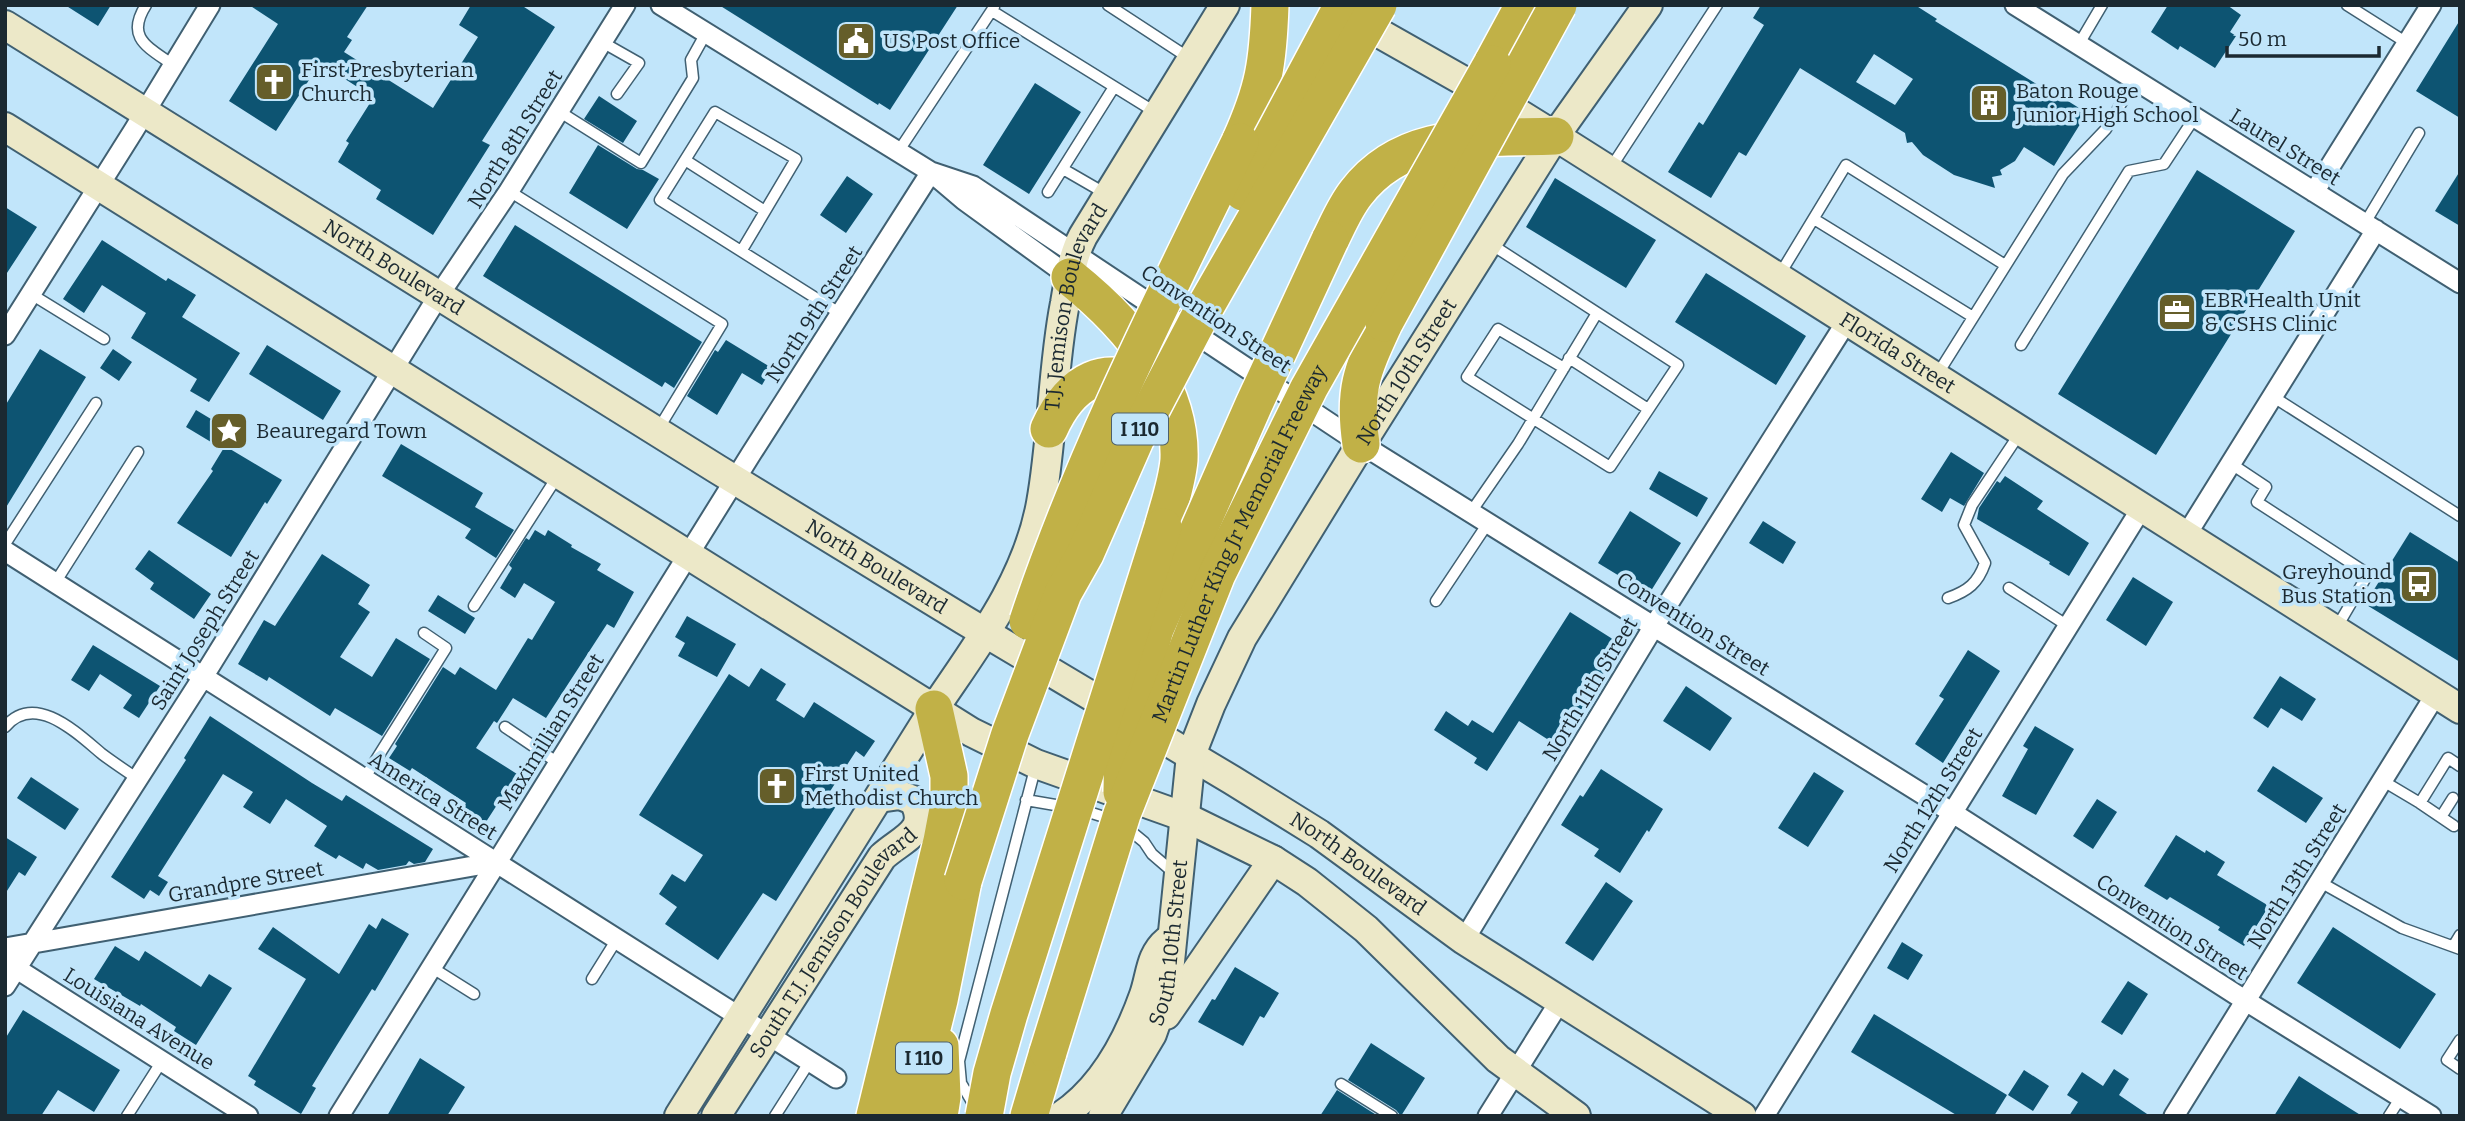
<svg xmlns="http://www.w3.org/2000/svg" width="2465" height="1121" font-family="Bitter,serif">
<style>
.building{fill:#0d5472;fill-rule:evenodd}
.lines{fill:none;stroke-linecap:round;stroke-linejoin:round}
.lane-casing{stroke:#406072;stroke-width:13}
.street-casing{stroke:#406072;stroke-width:23}
.secondary-casing{stroke:#406072;stroke-width:32}
.highway-casing{stroke:#fff;stroke-width:40}
.lane{stroke:#fff;stroke-width:10}
.street{stroke:#fff;stroke-width:19}
.secondary{stroke:#ece8c8;stroke-width:28}
.highway{stroke:#c1b147;stroke-width:37}
.highway-bridge-casing{stroke:#fff;stroke-width:40;stroke-linecap:butt}
.highway-bridge{stroke:#c1b147;stroke-width:37}
.labels{text-anchor:middle;dominant-baseline:central;stroke-width:7;stroke-linejoin:round;paint-order:stroke}
.shield{fill:#c1e5fa;stroke:#4d616d;stroke-width:2}
.shield-label{font-size:19px;font-weight:bold;fill:#1b2931}
.poi-label{font-size:21px;fill:#1b2931;stroke:#c1e5fa;text-anchor:start}
.street-label{font-size:21px;fill:#1b2931;stroke:#c1e5fa}
</style>
<rect width="100%" height="100%" fill="#c1e5fa"/>
<!-- building -->
<path class="building" d="M65 5H111L98 26Z
M249 5H368L347 37 352 40 344 52 433 108 478 37 459 25 471 5H521L555 27 482 141 490 145 433 235 376 199 381 190 338 162 349 143 346 141 370 103 355 93 359 88 320 63 276 131 229 101 278 24Z
M719 5H958L890 110 879 103 878 105Z
M1761 5H1915L1937 19 1935 21 2051 93 2052 91 2087 113 2054 166 2024 147 2015 161 2000 170 2002 175 1992 177 1995 188 1954 175 1923 155 1912 142 1907 143 1905 133 1800 68 1746 156 1739 152 1711 198 1668 172 1699 122 1703 125 1764 25 1753 18ZM1874 54 1913 79 1895 105 1856 82Z
M2168 5H2227L2241 15 2230 32 2236 36 2215 68 2180 46 2178 50 2151 32Z
M2460 20V118L2416 91Z
M1035 83 1081 112 1029 194 983 165Z
M599 96 637 121 623 143 584 119Z
M598 145 637 169 643 170 659 179 627 229 569 193Z
M2197 170 2295 231 2156 455 2058 394Z
M2460 171V226L2435 211Z
M847 176 873 194 846 233 820 215Z
M1555 178 1656 240 1626 288 1526 227Z
M5 207 37 227 5 276Z
M515 225 702 342 674 388 665 382 662 387 483 276Z
M102 240 166 281 168 278 196 295 182 317 240 353 209 402 190 391 197 379 131 338 146 313 102 285 84 313 63 299Z
M1706 273 1806 336 1776 385 1675 322Z
M726 340 772 368 762 385 742 373 717 415 687 396 715 350 718 352Z
M267 345 341 391 323 420 249 374Z
M40 349 86 377 5 509V406Z
M113 349 132 362 119 381 100 368Z
M196 410 221 425 211 442 186 427Z
M401 444 483 493 475 507 514 530 496 558 465 538 471 529 382 476Z
M225 446 282 480 267 504 265 502 231 557 177 523 213 471 211 469Z
M1951 452 1984 473 1964 506 1950 498 1942 512 1921 499Z
M1659 471 1708 498 1697 517 1649 489Z
M2005 476 2043 501 2037 509 2089 543 2069 576 2049 564 2050 562 1977 519 1979 508 1997 481 2000 483Z
M1630 511 1681 543 1649 594 1598 563Z
M1763 521 1796 542 1783 564 1749 543Z
M535 530 545 536 548 530 572 545 571 547 601 564 597 570 634 592 614 628 607 624 546 718 513 698 497 723 494 721 476 748 517 774 484 825 462 810 466 803 412 768 410 771 389 758 397 746 395 744 443 667 455 675 460 667 496 690 528 638 532 640 555 602 524 583 515 598 500 588 512 568 509 565 526 538 529 540Z
M2410 532 2460 563V662L2365 604Z
M149 550 211 594 194 619 150 589 154 583 135 569Z
M322 554 370 585 358 604 370 612 340 657 372 677 396 638 430 659 382 736 335 708 330 716 269 677 267 681 238 664 264 620 275 626Z
M2133 577 2173 602 2146 646 2106 620Z
M438 595 475 618 465 634 428 611Z
M1570 612 1622 645 1558 746 1519 721 1487 771 1474 763 1477 758 1434 730 1446 711 1468 726 1472 720 1493 733Z
M687 616 736 644 717 677 678 656 685 643 675 637Z
M93 645 160 686 139 718 123 708 132 695 100 674 89 691 71 680Z
M1968 650 2000 671 1943 763 1915 744 1944 699 1939 696Z
M761 668 786 684 776 700 804 718 814 702 875 741 864 757 856 751 827 796 838 803 776 901 763 893 718 960 665 924 677 907 659 894 672 874 685 882 703 855 639 815 729 674 749 687Z
M2280 676 2316 699 2302 721 2281 708 2268 728 2253 718Z
M1686 686 1732 718 1710 751 1663 721Z
M210 716 312 783 342 801 346 795 433 849 425 862 414 864 409 861 406 865 378 870 366 863 363 869 339 855 336 859 314 846 327 826 286 799 270 824 243 807 253 792 223 774 158 876 168 882 159 896 150 890 144 899 111 877 186 760 184 758Z
M2035 726 2074 749 2036 815 2002 796 2028 749 2023 746Z
M2273 766 2323 798 2306 823 2257 791Z
M1601 769 1663 809 1649 832 1647 830 1620 873 1594 856 1599 849 1561 825 1580 795 1583 797Z
M1814 772 1844 791 1808 847 1778 828Z
M31 777 79 809 65 830 17 798Z
M2097 799 2117 812 2093 849 2073 836Z
M2176 835 2205 853 2206 850 2225 862 2217 875 2269 906 2244 946 2218 930 2220 927 2170 897 2167 900 2144 886Z
M5 837 37 857 25 876 19 872 5 894Z
M1606 882 1633 901 1593 961 1565 943Z
M382 918 409 934 375 991 372 989 337 1045 312 1086 316 1088 301 1114 254 1085 256 1081 248 1076 306 979 258 949 273 927 339 974 369 924 376 929Z
M2333 927 2436 994 2400 1049 2297 983Z
M1902 942 1923 955 1908 980 1887 968Z
M115 946 139 961 145 951 201 987 209 974 232 988 196 1045 174 1031 176 1027 141 1004 140 1006 94 979Z
M1235 967 1279 993 1264 1018 1260 1016 1243 1046 1198 1022 1212 999 1215 1000Z
M2128 981 2148 994 2122 1035 2101 1022Z
M23 1010 120 1070 94 1112 58 1090 41 1116H5V1039Z
M1874 1014 2007 1095 1994 1116H1958L1851 1052Z
M1371 1043 1425 1078 1401 1116 1396 1110 1348 1080Z
M420 1058 465 1087 447 1116H387Z
M2114 1069 2129 1079 2119 1095 2150 1116H2069L2078 1102 2067 1095 2082 1072 2103 1086Z
M2024 1070 2049 1086 2033 1111 2008 1095Z
M2299 1076 2327 1094 2362 1116H2274Z
M1337 1090 1378 1116H1320Z"/>
<g class="lines">
<!-- lane casing -->
<g class="lane-casing">
<path id="lane" d="M146 5C125 38 148 47 173 65
M1108 5 1189 58
M2347 5 2407 43
M992 11 1155 112
M602 42 639 63 617 94
M2079 44 2102 5
M560 112 641 163 693 78 691 60 706 33
M898 152 994 7
M685 160 765 211
M1063 169 1108 195
M1610 169 1717 5
M509 191 722 324 659 428
M1048 192 1114 87
M1814 219 1973 317
M2365 223 2419 133
M1489 243 1678 365 1610 467 1467 377 1498 329 1564 368
M742 250 796 159 715 112 660 200 841 314
M1780 274 1846 165 2005 265
M31 294 104 339
M2021 345 2129 171 2164 164 2195 117
M1569 358 1648 409
M1937 375 2063 174 2106 129 2135 80
M2272 396 2460 516
M2230 463 2266 487 2257 502 2368 574 2337 627
M1471 512 1518 444 1597 313
M5 544 96 403
M55 583 138 452
M2009 588 2068 626
M1948 598C1968 591 1978 583 1985 563L1964 525 1972 505 2020 433
M1436 601 1488 523
M474 606 557 477
M5 727C35 691 78 734 102 754 114 763 126 771 138 779
M505 727 558 763
M364 779 446 648 424 633
M2383 781 2420 803 2448 758 2460 766
M1026 800 1067 807
M2420 803 2454 826
M1082 810 1114 820
M2441 817 2453 798
M1127 828 1144 842 1152 854 1174 873
M2320 882 2402 928 2460 949
M2454 945 2460 935
M431 967 474 994
M592 979 617 939
M2460 1040 2447 1060 2460 1069
M1341 1084 1392 1116
M975 1107 961 1083 959 1061 1036 765
M127 1116 162 1061
M775 1116 810 1061
M2389 1116 2401 1097"/>
</g>
<!-- street casing -->
<g class="street-casing">
<path id="street" d="M661 5 931 172 964 200 1070 277
M2015 5 2460 283
M931 172 973 186 1361 444 1953 813 2246 1001 2431 1116
M2314 192 2431 5
M5 335 134 130 210 5
M2185 537 2376 230
M5 551 836 1078
M1464 940 1654 626 1847 321
M5 948 496 862
M6 962 248 1116
M5 986 203 677 439 295 509 191 625 5
M339 1116 751 454 931 172
M1488 1116 1560 1001
M1764 1116 2141 509
M2174 1116 2436 694"/>
</g>
<!-- secondary casing -->
<g class="secondary-casing">
<g id="secondary">
<path id="s1" d="M1349 16 1492 97 1555 136 2460 709"/>
<path id="s2" d="M5 25 717 469 964 620 1232 780 1319 834 1464 940 1742 1116"/>
<path d="M5 127 971 732 1036 764 1185 817 1273 860 1307 882 1366 929 1498 1059 1576 1116"/>
<path d="M1166 1015 1273 860"/>
<path id="s3" d="M679 1116 934 709C977 645 1027 581 1041 503 1053 437 1052 369 1065 303 1069 280 1072 257 1083 236L1225 5"/>
<path id="s4" d="M716 1116 882 857C901 839 932 831 913 800L900 795 879 798"/>
<path d="M1061 1116C1102 1089 1128 1040 1144 995 1151 975 1150 955 1167 941"/>
<path id="s5" d="M1103 1116 1152 1034 1167 991 1191 755 1211 704 1242 638 1361 444 1555 136 1648 5"/>
</g>
</g>
<!-- highway casing -->
<g class="highway-casing">
<path id="highway" d="M1492 64 1524 5
M1240 142C1264 89 1268 63 1270 5
M1330 240C1338 224 1345 207 1356 193 1405 129 1483 139 1555 136
M1070 277C1125 321 1182 384 1179 460 1177 483 1169 505 1163 527
M1049 429C1070 382 1106 359 1153 391
M1361 444C1353 390 1362 371 1384 323
M875 1116 942 841 949 804V776L934 709
M910 1116 939 1000 963 881
M939 1116 942 1097 940 1046
M1029 1116 1048 1052"/>
</g>
<!-- lane -->
<use href="#lane" class="lane"/>
<!-- street -->
<use href="#street" class="street"/>
<!-- secondary -->
<use href="#secondary" class="secondary"/>
<!-- highway -->
<use href="#highway" class="highway"/>
<!-- highway-bridge casing -->
<g class="highway-bridge-casing">
<g id="highway-bridge">
<path d="M1243 192 1343 5"/>
<path d="M1384 323 1558 5"/>
<path d="M1028 621C1083 456 1163 299 1240 142"/>
<path d="M1122 792 1123 738 1155 629 1254 404 1330 240"/>
<path d="M963 881 1010 734 1063 593 1085 554 1135 440 1200 316 1378 5"/>
<path id="s6" d="M1048 1052 1122 814 1217 574 1309 388 1492 64"/>
<path d="M984 1116 992 1073 1009 1014 1163 527"/>
</g>
</g>
<!-- highway-bridge -->
<use href="#highway-bridge" class="highway-bridge"/>
</g>
<!-- icons -->
<defs>
<g id="civic-square" transform="scale(2.0125)"><rect x="-9" y="-9" width="18" height="18" rx="4" fill="#655e2a" stroke="#c1e5fa"/><path d="M-.6-6.5H3V-4.5H.6V-3L4-1V1h2V6H-6V1h2V-1L-.6-3ZM-1.2 2.5V6h2.4V2.5Z" fill="#fff"/></g>
<g id="church-square" transform="scale(2.0125)"><rect x="-9" y="-9" width="18" height="18" rx="4" fill="#655e2a" stroke="#c1e5fa"/><path d="M-1.2-6h2.4v3.5h3.3v2.4h-3.3V6h-2.4V-.1h-3.3v-2.4h3.3Z" fill="#fff"/></g>
<g id="building-square" transform="scale(2.0125)"><rect x="-9" y="-9" width="18" height="18" rx="4" fill="#655e2a" stroke="#c1e5fa"/><path d="M-4-6H4V6H1V3H-1V6H-4ZM-2.5-4.3h1.7v1.8h-1.7ZM.8-4.3h1.7v1.8H.8ZM-2.5-1h1.7V.8h-1.7ZM.8-1h1.7V.8H.8Z" fill="#fff"/></g>
<g id="office-square" transform="scale(2.0125)"><rect x="-9" y="-9" width="18" height="18" rx="4" fill="#655e2a" stroke="#c1e5fa"/><path d="M-6-3h4V-5.5h4V-3h4V5H-6ZM-1-4.5V-3h2v-1.5ZM-6 0V1H6V0Z" fill="#fff"/></g>
<g id="sight-square" transform="scale(2.0125)"><rect x="-9" y="-9" width="18" height="18" rx="4" fill="#655e2a" stroke="#c1e5fa"/><path d="M0-6L1.8-2.2L6-1.7L2.9 1.2L3.7 5.4L0 3.3L-3.7 5.4L-2.9 1.2L-6-1.7L-1.8-2.2Z" fill="#fff"/></g>
<g id="bus-square" transform="scale(2.0125)"><rect x="-9" y="-9" width="18" height="18" rx="4" fill="#655e2a" stroke="#c1e5fa"/><path d="M-5-6H5V4H4V6H2V4H-2V6H-4V4H-5ZM-3.5-4V0h7V-4ZM-3.5 1.2v1.5H-2V1.2ZM2 1.2v1.5H3.5V1.2Z" fill="#fff"/></g>
</defs>
<g fill-rule="evenodd">
<use href="#civic-square" x="856" y="41"/>
<use href="#church-square" x="274" y="82"/>
<use href="#building-square" x="1989" y="103"/>
<use href="#office-square" x="2177" y="312"/>
<use href="#sight-square" x="229" y="431"/>
<use href="#bus-square" x="2419" y="584"/>
<use href="#church-square" x="777" y="786"/>
</g>
<g class="labels">
<!-- shield labels -->
<g class="shield">
<rect x="1112" y="413.5" width="56" height="31" rx="5"/>
<rect x="896" y="1042.5" width="56" height="31" rx="5"/>
</g>
<g class="shield-label">
<text x="1140" y="429">I 110</text>
<text x="924" y="1058">I 110</text>
</g>
<!-- poi labels -->
<g class="poi-label">
<text x="883" y="41">US Post Office</text>
<text x="301" y="70">First Presbyterian<tspan x="301" dy="24">Church</tspan></text>
<text x="2016" y="91">Baton Rouge<tspan x="2016" dy="24">Junior High School</tspan></text>
<text x="2204" y="300">EBR Health Unit<tspan x="2204" dy="24">&amp; CSHS Clinic</tspan></text>
<text x="256" y="431">Beauregard Town</text>
<text x="2392" y="572" text-anchor="end">Greyhound<tspan x="2392" dy="24">Bus Station</tspan></text>
<text x="804" y="774">First United<tspan x="804" dy="24">Methodist Church</tspan></text>
</g>
<!-- street labels -->
<g class="street-label">
<text transform="translate(515 139) rotate(-58)">North 8th Street</text>
<text transform="translate(2285 147) rotate(32)">Laurel Street</text>
<text stroke="none"><textPath href="#s2" startOffset="458">North Boulevard</textPath></text>
<text stroke="none"><textPath href="#s3" startOffset="914">T.J. Jemison Boulevard</textPath></text>
<text transform="translate(814 314) rotate(-57)">North 9th Street</text>
<text transform="translate(1216 319) rotate(34)">Convention Street</text>
<text stroke="none"><textPath href="#s1" startOffset="644">Florida Street</textPath></text>
<text stroke="none"><textPath href="#s5" startOffset="819">North 10th Street</textPath></text>
<text stroke="none"><textPath href="#s6" startOffset="544">Martin Luther King Jr Memorial Freeway</textPath></text>
<text stroke="none"><textPath href="#s2" startOffset="1026">North Boulevard</textPath></text>
<text transform="translate(1693 624) rotate(32)">Convention Street</text>
<text transform="translate(205 630) rotate(-58)">Saint Joseph Street</text>
<text transform="translate(1590 689) rotate(-59)">North 11th Street</text>
<text transform="translate(551 732) rotate(-58)">Maximillian Street</text>
<text transform="translate(433 796) rotate(32)">America Street</text>
<text transform="translate(1933 800) rotate(-58)">North 12th Street</text>
<text stroke="none"><textPath href="#s2" startOffset="1592">North Boulevard</textPath></text>
<text transform="translate(2297 876) rotate(-58)">North 13th Street</text>
<text transform="translate(246 882) rotate(-10)">Grandpre Street</text>
<text transform="translate(2172 927) rotate(33)">Convention Street</text>
<text stroke="none"><textPath href="#s5" startOffset="189">South 10th Street</textPath></text>
<text stroke="none"><textPath href="#s4" startOffset="210">South T.J. Jemison Boulevard</textPath></text>
<text transform="translate(139 1019) rotate(32)">Louisiana Avenue</text>
</g>
</g>
<!-- border -->
<rect width="2465" height="1121" fill="none" stroke="#1b2931" stroke-width="14"/>
<!-- scale -->
<path d="M2227 46v10h152v-10" fill="none" stroke="#1b2931" stroke-width="3.5"/>
<text x="2238" y="46" font-size="21" fill="#1b2931" stroke="#c1e5fa" stroke-width="5" paint-order="stroke">50 m</text>
</svg>
